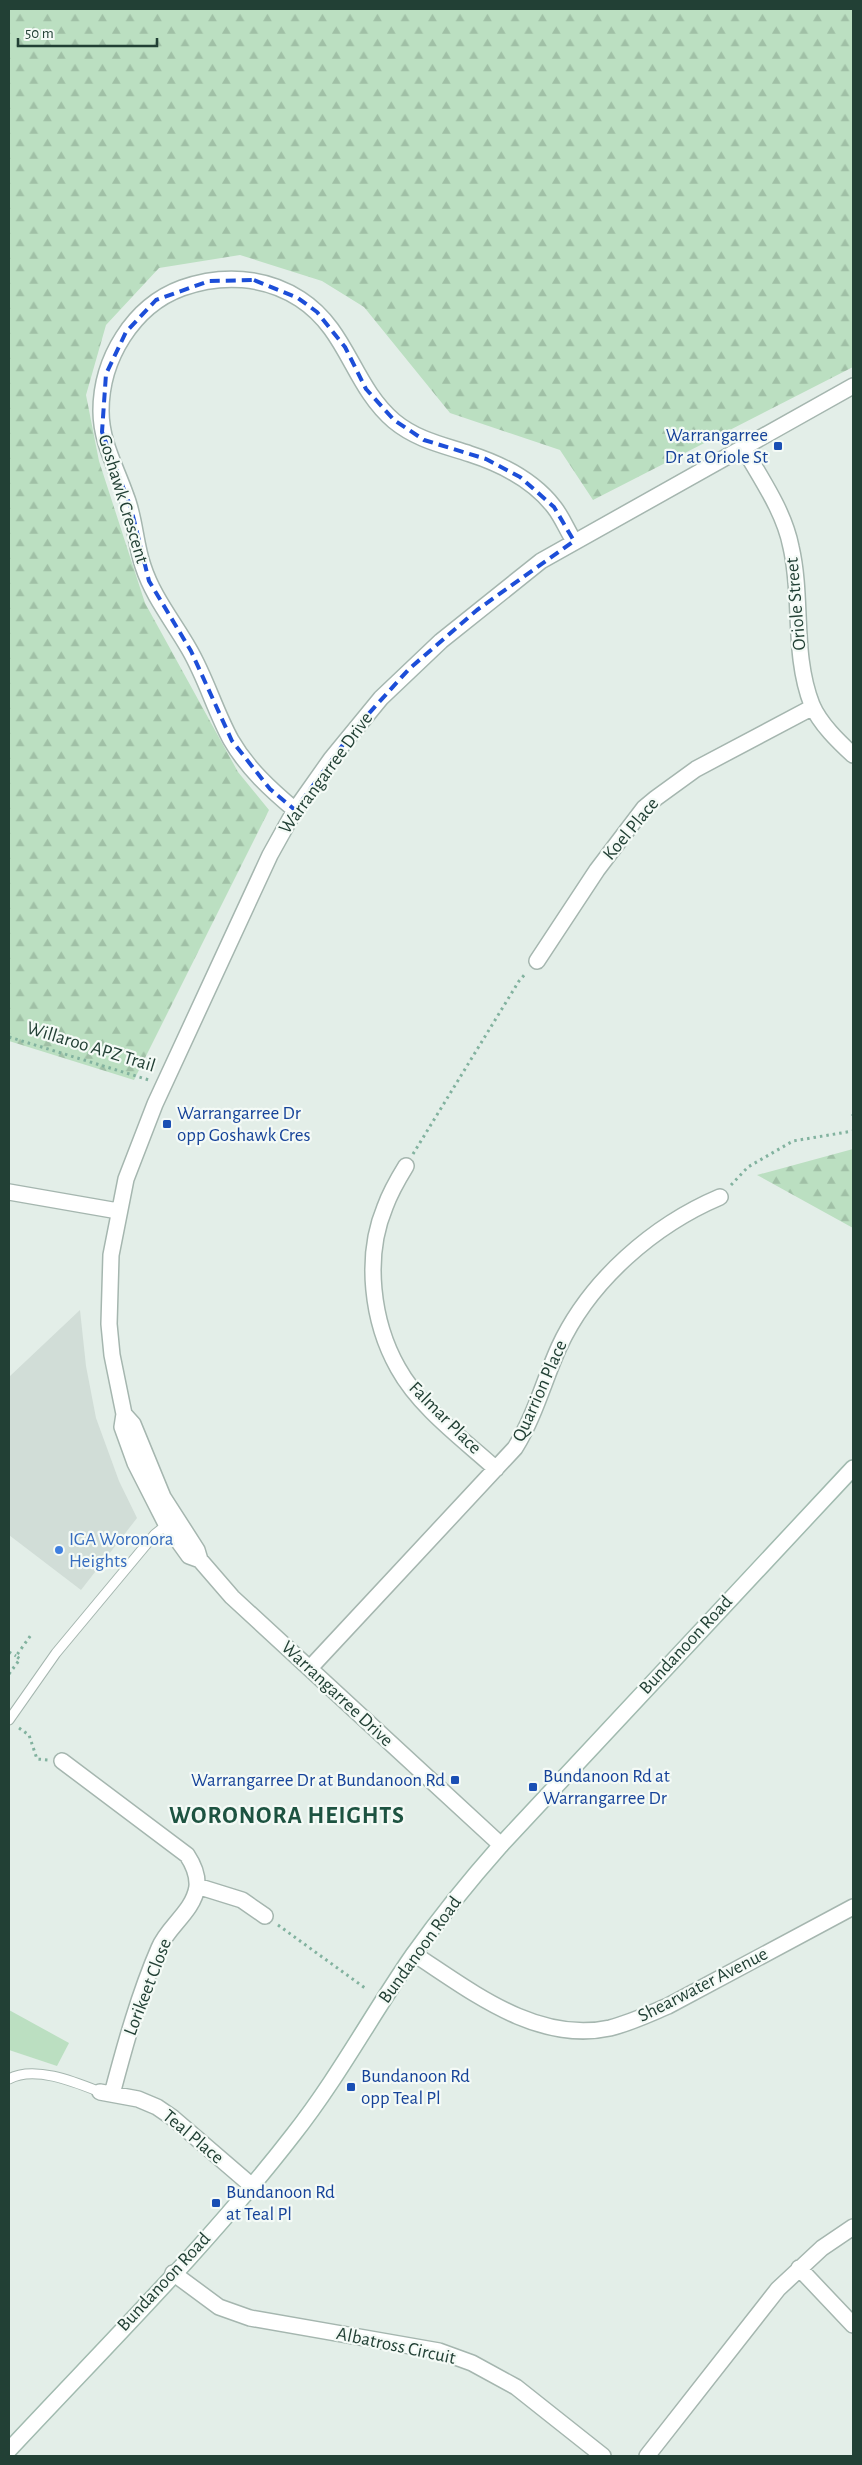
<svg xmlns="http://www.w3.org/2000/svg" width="862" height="2465" font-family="'Alegreya Sans',sans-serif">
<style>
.built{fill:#d1ddd7}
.forest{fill:url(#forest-firs)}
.park{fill:#bbdfc1}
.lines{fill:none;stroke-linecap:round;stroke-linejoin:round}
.lane-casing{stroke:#a5b6af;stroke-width:11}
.street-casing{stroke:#a5b6af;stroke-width:18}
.secondary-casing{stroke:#a1baaf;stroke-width:18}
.path{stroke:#82b29f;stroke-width:3;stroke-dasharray:2.5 4;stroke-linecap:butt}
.lane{stroke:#fff;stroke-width:9}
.street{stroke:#fff;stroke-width:15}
.secondary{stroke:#fff;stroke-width:15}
.marked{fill:none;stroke:#1d4ed8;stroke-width:4;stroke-dasharray:10 6;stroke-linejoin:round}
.transit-dot{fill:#1a4fb4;stroke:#f4faf6;stroke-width:2}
.shop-dot{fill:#3f7fe0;stroke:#f4faf6;stroke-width:2}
.labels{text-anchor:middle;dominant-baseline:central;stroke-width:4.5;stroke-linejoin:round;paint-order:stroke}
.transit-label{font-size:19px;fill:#164399;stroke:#f4faf6;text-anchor:start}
.street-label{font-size:19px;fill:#224035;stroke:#f4faf6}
.shop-label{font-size:19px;fill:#366cbe;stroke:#f4faf6;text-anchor:start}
.district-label{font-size:24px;font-weight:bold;letter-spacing:1px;fill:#1d5341;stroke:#f4faf6}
</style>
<defs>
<pattern id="forest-firs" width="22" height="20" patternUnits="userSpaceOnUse" patternTransform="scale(1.25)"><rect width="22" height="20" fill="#bbdfc1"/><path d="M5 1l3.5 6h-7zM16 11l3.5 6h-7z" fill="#a0c0a6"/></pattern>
</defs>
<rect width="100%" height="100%" fill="#e3eee8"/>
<!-- built -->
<path class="built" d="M80 1310 86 1366 96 1418 119 1481 137 1518 81 1590 9 1535V1377Z"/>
<!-- forest -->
<path class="forest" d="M9 9H853V367L593 500 560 450 450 413 364 307 322 281 240 255 159 268 106 325 86 395 99 461 145 603 238 772 269 810 134 1080 9 1041Z
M853 1149V1228L757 1175Z"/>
<!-- park -->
<path class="park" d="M9 2010 69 2043 57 2066 9 2050Z"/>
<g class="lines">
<!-- lane casing -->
<g class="lane-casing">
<path id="lane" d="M9 1720 56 1653 155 1534 169 1523
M9 2079C34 2065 75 2082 100 2092"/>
</g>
<!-- street casing -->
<g class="street-casing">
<path id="street" d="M743 447C761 479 784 511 791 547 803 599 792 654 812 705 820 724 839 742 853 755
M295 810C271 790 247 768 231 740 215 711 206 678 189 649 173 621 153 597 143 566 135 543 135 518 126 496 116 467 101 442 101 411 101 359 133 306 182 288 221 274 265 276 300 299 348 330 352 385 394 421 417 440 443 445 470 454 501 464 534 481 554 507 562 517 567 530 574 541
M537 961 597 870 644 808 656 798 696 769 813 707
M406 1166C398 1179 390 1193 385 1207 364 1257 372 1322 398 1368 420 1408 463 1439 496 1469
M9 1192 118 1211
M124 1414 133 1424 163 1497 197 1550 200 1560
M310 1668 515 1448C535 1416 544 1380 559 1347 590 1280 654 1225 720 1197
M62 1761 187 1855C193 1864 198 1875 197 1887 193 1912 168 1926 159 1948 139 1994 125 2045 112 2094
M501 1845 232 1597 200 1560 189 1556 166 1524 135 1463 122 1427 124 1414 112 1355 109 1324 111 1255 126 1179 155 1104 270 855 295 810 331 759 381 698 441 641 541 561 853 386
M197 1886 242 1900 265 1916
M414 1954C471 1991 537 2044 610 2028 630 2023 649 2014 668 2006L853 1907
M100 2092 138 2099 157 2107 173 2118 252 2186
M799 2268 853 2325
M173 2273 219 2307 250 2318 439 2351 472 2363 516 2387 603 2456
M647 2456 778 2289 822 2248 853 2227"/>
</g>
<!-- secondary casing -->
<g class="secondary-casing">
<path id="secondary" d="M9 2450C105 2347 207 2246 293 2135 338 2078 372 2014 413 1955 440 1917 470 1880 501 1845L853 1468"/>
</g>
<!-- path -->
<path class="path" d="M9 1037 149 1080
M853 1114V1116
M413 1154 519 981 526 973
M731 1185 748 1167 793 1141 853 1131
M9 1652 16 1656
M9 1674 20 1659 16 1656 31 1635
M19 1728 29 1735 37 1759 48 1760
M278 1925 365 1988"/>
<!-- lane -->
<use href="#lane" class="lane"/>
<!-- street -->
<use href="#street" class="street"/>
<!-- secondary -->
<use href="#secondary" class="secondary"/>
</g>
<!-- marked area -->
<path class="marked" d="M254 280 298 298 317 312 345 347 366 389 394 420 424 440 486 459 520 477 554 507 574 541 477 610 409 669 353 731 295 810 270 789 232 741 191 651 149 581 131 508 102 432 106 374 126 332 156 300 209 281Z"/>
<!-- markers -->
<g class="transit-dot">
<rect x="773" y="441" width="10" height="10" rx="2.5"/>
<rect x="162" y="1119" width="10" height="10" rx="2.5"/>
<rect x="450" y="1775" width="10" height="10" rx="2.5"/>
<rect x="528" y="1782" width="10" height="10" rx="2.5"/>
<rect x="346" y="2082" width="10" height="10" rx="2.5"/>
<rect x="211" y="2198" width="10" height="10" rx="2.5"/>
</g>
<circle class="shop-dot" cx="59" cy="1550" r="5"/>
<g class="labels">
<!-- transit labels -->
<g class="transit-label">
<text x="768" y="435" text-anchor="end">Warrangarree<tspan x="768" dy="22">Dr at Oriole St</tspan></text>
<text x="177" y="1113">Warrangarree Dr<tspan x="177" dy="22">opp Goshawk Cres</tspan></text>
<text x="543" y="1776">Bundanoon Rd at<tspan x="543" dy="22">Warrangarree Dr</tspan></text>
<text x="445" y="1780" text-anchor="end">Warrangarree Dr at Bundanoon Rd</text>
<text x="361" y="2076">Bundanoon Rd<tspan x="361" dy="22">opp Teal Pl</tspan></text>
<text x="226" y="2192">Bundanoon Rd<tspan x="226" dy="22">at Teal Pl</tspan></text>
</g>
<!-- street labels -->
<g class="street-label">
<text transform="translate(123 499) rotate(73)">Goshawk Crescent</text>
<text transform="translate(796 604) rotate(-95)">Oriole Street</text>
<text transform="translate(326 773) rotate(-54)">Warrangarree Drive</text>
<text transform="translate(631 829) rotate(-50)">Koel Place</text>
<text transform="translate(91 1047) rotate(17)">Willaroo APZ Trail</text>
<text transform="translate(540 1391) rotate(-66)">Quarrion Place</text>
<text transform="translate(445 1418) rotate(45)">Falmar Place</text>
<text transform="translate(686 1645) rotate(-47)">Bundanoon Road</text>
<text transform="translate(337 1694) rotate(43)">Warrangarree Drive</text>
<text transform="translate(420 1950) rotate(-54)">Bundanoon Road</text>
<text transform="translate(703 1985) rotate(-27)">Shearwater Avenue</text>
<text transform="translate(148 1987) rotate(-69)">Lorikeet Close</text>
<text transform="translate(193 2137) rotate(40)">Teal Place</text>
<text transform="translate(164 2282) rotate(-47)">Bundanoon Road</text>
<text transform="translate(396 2346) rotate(12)">Albatross Circuit</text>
</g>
<!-- shop labels -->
<g class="shop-label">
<text x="69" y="1539">IGA Woronora<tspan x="69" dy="22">Heights</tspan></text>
</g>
<!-- district labels -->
<g class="district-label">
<text x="287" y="1816">WORONORA HEIGHTS</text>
</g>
</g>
<!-- border -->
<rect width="862" height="2465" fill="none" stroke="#224035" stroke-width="20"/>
<!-- scale -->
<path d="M18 38v8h139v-8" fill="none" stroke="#224035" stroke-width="2.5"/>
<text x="25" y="38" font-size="15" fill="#224035" stroke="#f4faf6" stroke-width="4" paint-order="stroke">50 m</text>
</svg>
